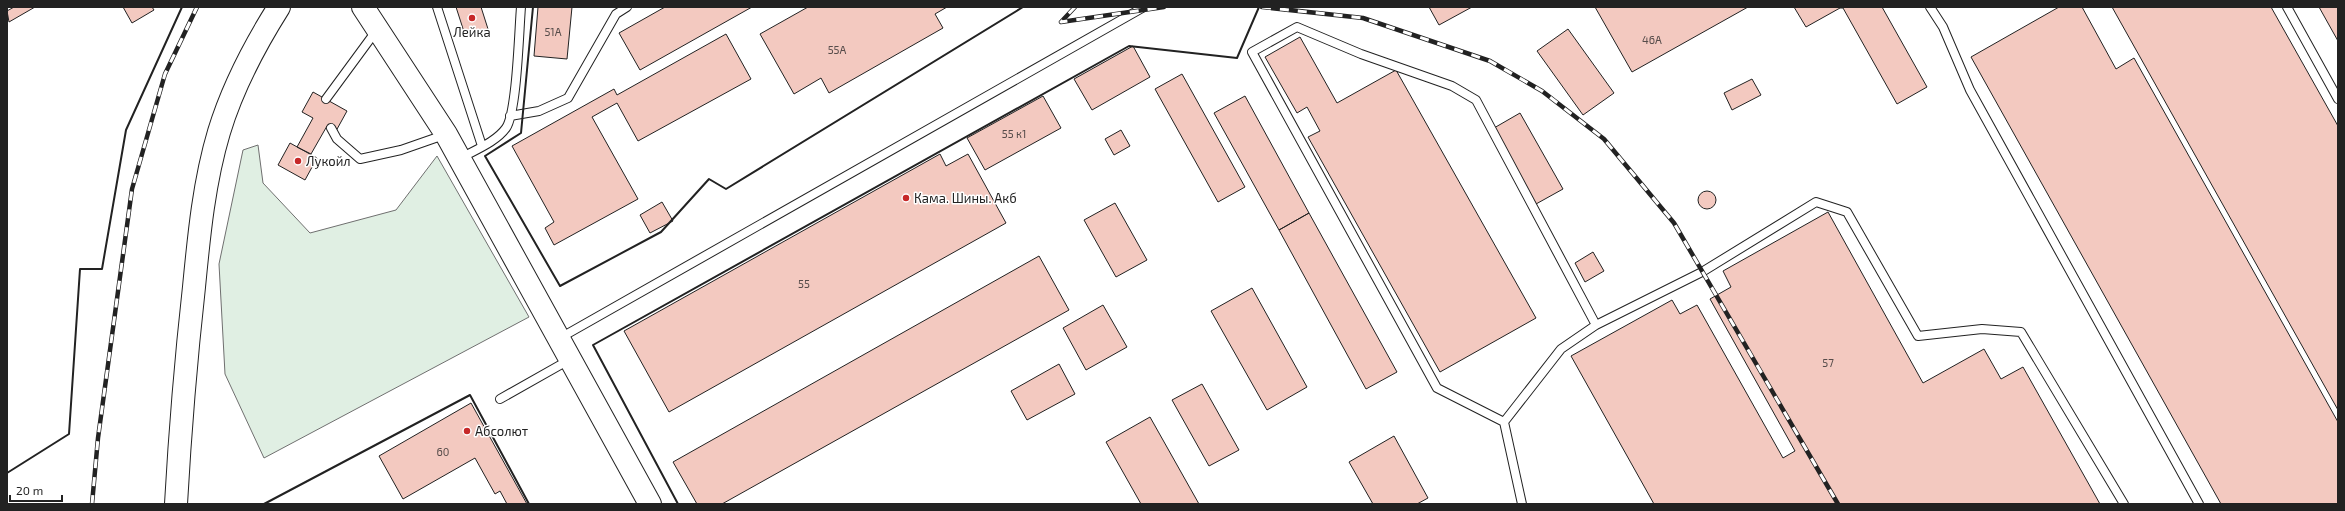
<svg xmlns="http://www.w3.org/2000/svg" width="2345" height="511" font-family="'Exo 2',sans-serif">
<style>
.green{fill:#e0efe3;stroke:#6f6f6f}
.building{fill:#f3c9c0;stroke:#222}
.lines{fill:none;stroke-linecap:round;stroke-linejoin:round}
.lane-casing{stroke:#222;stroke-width:10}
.secondary-casing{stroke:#222;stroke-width:24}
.lane{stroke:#fff;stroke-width:8}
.secondary{stroke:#fff;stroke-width:22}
.rail-casing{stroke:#222;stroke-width:4.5}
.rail{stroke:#fff;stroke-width:3;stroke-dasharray:9;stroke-linecap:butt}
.wall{stroke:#222;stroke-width:2}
.poi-dot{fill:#c62828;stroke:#fff;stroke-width:1.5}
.labels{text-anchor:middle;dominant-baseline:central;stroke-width:3;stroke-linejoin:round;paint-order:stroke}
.number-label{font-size:11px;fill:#564c4a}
.poi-label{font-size:13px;fill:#222;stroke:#fff;text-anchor:start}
</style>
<rect width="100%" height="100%" fill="#fff"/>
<!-- green -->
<path class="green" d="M258 145 263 183 310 233 396 210 437 156 529 317 264 458 225 374 219 264 243 150Z"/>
<!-- building -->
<path class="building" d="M14 7H35L9 22 7 11Z
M123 7H152L154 10 132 23Z
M456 7H481L488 29 465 35Z
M538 7H572L567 59 534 56Z
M665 7H752L640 70 619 33Z
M808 7H947L935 14 943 28 829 93 821 78 794 94 760 34Z
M1429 7H1472L1439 25Z
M1595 7H1748L1632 72Z
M1794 7H1882L1927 87 1897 104 1843 8H1840L1806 27Z
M2059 7H2082L2116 69 2134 58 2338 422V504H2221L1971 57Z
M2112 7H2271L2338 126V410Z
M2319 7H2338V41Z
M1568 29 1614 93 1583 115 1537 51Z
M726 34 751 79 638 141 617 103 592 117 638 199 554 245 545 228 554 222 512 146 614 89 617 95Z
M1300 37 1337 103 1396 70 1536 318 1440 372 1308 137 1320 131 1307 107 1297 113 1265 57Z
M1133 46 1150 77 1092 110 1074 79Z
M1182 74 1245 187 1218 202 1155 89Z
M1752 79 1761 95 1732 110 1724 93Z
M313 92 347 111 336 131 327 126 311 154 297 147 313 118 302 112Z
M1043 96 1061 128 985 170 967 138Z
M1245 96 1309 213 1279 230 1214 113Z
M1520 113 1563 189 1536 204 1494 128Z
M1121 130 1130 146 1114 155 1105 139Z
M290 143 317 158 305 180 278 165Z
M940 154 946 166 968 154 1006 223 669 412 624 331Z
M1698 200a9 9 0 1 1 18 0a9 9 0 1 1-18 0Z
M662 202 673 221 650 233 640 215Z
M1115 203 1147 260 1116 277 1084 220Z
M1828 212 1923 383 1984 349 2001 379 2023 367 2100 504H1654L1571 356 1672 300 1680 314 1697 305 1783 458 1795 451 1710 299 1731 287 1723 271Z
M1309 213 1397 372 1366 389 1279 230Z
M1593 252 1604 271 1585 282 1575 263Z
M1039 256 1069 310 722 504H697L673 462Z
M1252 288 1307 387 1267 410 1211 311Z
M1103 305 1127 347 1086 370 1063 328Z
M1059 364 1075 394 1027 420 1011 391Z
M1202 384 1239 450 1209 466 1172 400Z
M471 403 527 504H507L500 491 495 494 475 458 403 499 379 456Z
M1150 417 1199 504H1141L1106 442Z
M1394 436 1428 498 1417 504H1373L1349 462Z"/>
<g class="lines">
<!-- lane casing -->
<g class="lane-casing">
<path id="lane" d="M437 7 482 146
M1930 7 1943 27 1970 90 2199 504
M2287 7 2338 99
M326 99 376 31
M510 116 539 111 568 98 616 14 627 7
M331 128 337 139 360 159 401 150 444 135
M461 158C475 150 496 142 506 128 517 112 519 30 521 7
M560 338 1144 7
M500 399 569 360
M1504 422 1437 388 1252 52 1297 27 1361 54 1452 86 1476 100 1596 325
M1522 504 1504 422 1561 349 1596 325 1702 272 1816 202 1847 212 1918 336 1982 329 2021 332 2124 504"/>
</g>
<!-- secondary casing -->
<g class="secondary-casing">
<path id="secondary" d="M363 7 446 134 650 504
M176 504C180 432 186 359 194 287 199 235 204 182 219 132 232 89 255 45 279 7"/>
</g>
<!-- lane -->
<use href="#lane" class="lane"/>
<!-- secondary -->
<use href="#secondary" class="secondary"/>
<!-- rail casing -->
<g class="rail-casing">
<path id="rail" d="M1075 7 1061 22 1164 7
M1262 7 1363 18 1490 61 1542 91 1604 139 1674 223 1838 504
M92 504 98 438 132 189 165 74 197 7"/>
</g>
<!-- rail -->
<use href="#rail" class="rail"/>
<!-- wall -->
<path class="wall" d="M533 7 521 133 485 156 560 286 661 232 709 179 726 189 1023 7
M7 473 69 434 80 269H102L126 130 182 7
M264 504 470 395 529 504
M678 504 593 345 1129 46 1237 58 1259 7"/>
</g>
<!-- markers -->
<g class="poi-dot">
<circle cx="472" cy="18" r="4"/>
<circle cx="298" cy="161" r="4"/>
<circle cx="906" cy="198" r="4"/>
<circle cx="467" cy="431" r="4"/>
</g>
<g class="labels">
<!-- number labels -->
<g class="number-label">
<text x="553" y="31">51А</text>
<text x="1652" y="39">46А</text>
<text x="837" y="49">55А</text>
<text x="1014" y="133">55 к1</text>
<text x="804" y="283">55</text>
<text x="1828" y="362">57</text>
<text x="443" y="451">60</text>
</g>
<!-- poi labels -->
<g class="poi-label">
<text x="472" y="32" text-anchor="middle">Лейка</text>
<text x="306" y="161">Лукойл</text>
<text x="914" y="198">Кама. Шины. Акб</text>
<text x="475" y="431">Абсолют</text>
</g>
</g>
<!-- border -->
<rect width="2345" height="511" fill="none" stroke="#222222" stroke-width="16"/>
<!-- scale -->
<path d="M10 495v6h52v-6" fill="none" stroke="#222222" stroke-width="2"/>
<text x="16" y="495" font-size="12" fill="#222222" stroke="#ffffff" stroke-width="3" paint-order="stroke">20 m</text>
</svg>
